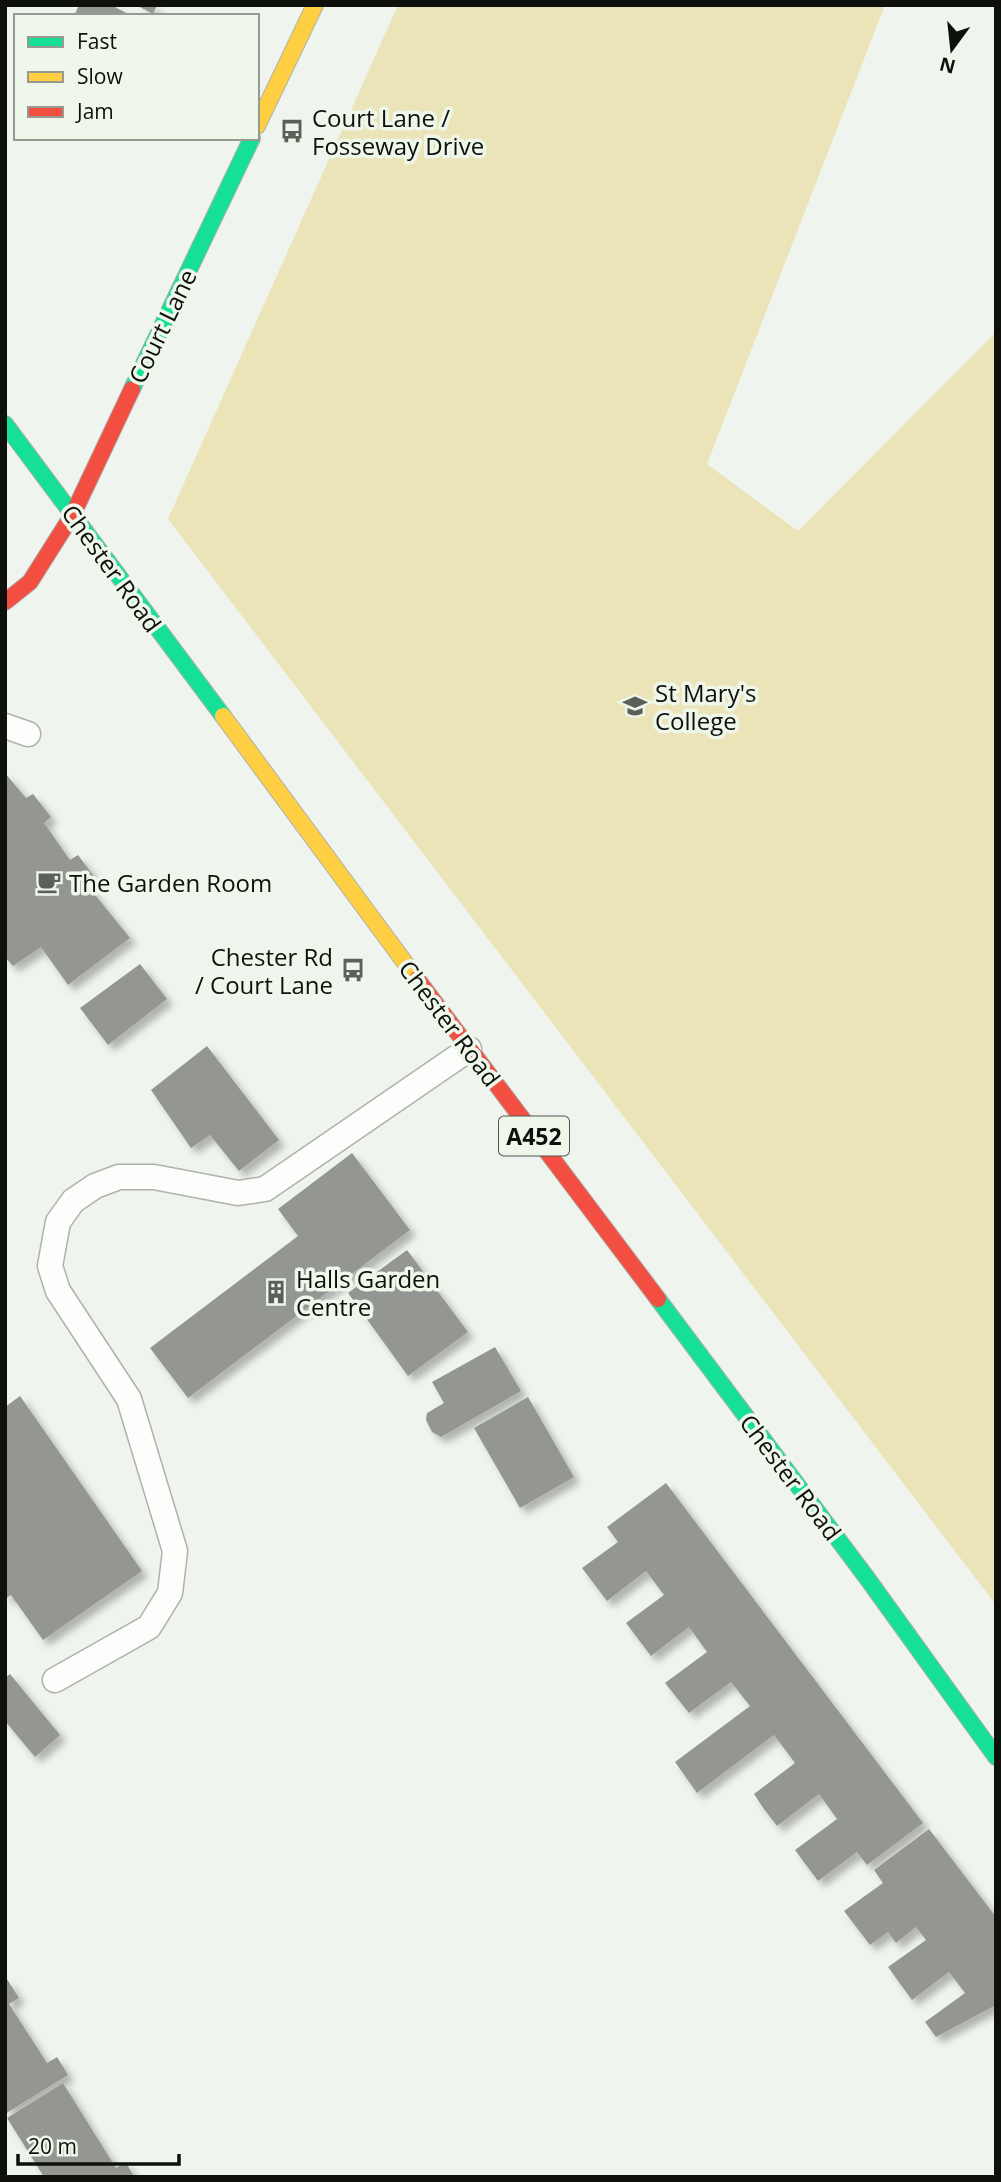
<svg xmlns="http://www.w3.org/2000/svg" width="1001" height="2182" font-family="'Open Sans',sans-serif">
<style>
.green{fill:#ebe4b8}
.building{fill:#949692;filter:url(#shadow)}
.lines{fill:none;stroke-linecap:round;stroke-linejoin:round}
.lane-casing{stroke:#aeb1ad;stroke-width:27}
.fast-casing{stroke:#aeb1ad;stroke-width:18}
.slow-casing{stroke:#aeb1ad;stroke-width:18}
.jam-casing{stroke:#aeb1ad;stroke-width:18}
.lane{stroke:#fdfdfc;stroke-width:24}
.fast{stroke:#16e098;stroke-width:16}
.slow{stroke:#ffcf43;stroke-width:16}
.jam{stroke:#f24e42;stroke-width:16}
.labels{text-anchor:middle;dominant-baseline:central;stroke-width:7;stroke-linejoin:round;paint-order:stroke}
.shield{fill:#eff7eb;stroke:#51554e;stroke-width:2}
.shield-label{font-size:23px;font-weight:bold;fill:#0d100b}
.poi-label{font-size:24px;fill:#0d100b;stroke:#eff7eb;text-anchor:start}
.street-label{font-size:24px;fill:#0d100b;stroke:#eff7eb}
</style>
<defs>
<filter id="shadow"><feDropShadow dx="6" dy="6" stdDeviation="3.5" flood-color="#0004"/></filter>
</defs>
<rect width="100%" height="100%" fill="#f0f4ee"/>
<!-- green -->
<path class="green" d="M398 5H885L707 464 798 531 996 332V1605L168 519Z"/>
<!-- building -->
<path class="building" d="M79 5H111L132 16H74Z
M136 5H157L153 14Z
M5 773 26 798 33 794 51 817 44 823 70 860 78 855 96 879 88 886 130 938 68 985 41 947 13 966 5 957Z
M140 964 167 999 108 1045 80 1008Z
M207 1046 279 1140 239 1171 210 1135 191 1148 151 1090Z
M352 1153 410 1230 188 1398 150 1348 298 1236 278 1209Z
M407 1250 468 1332 408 1376 348 1293Z
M495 1347 521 1391 441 1437 432 1432 426 1420 427 1413 444 1403 432 1382Z
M20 1396 142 1571 43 1640 11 1595 5 1599V1407Z
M528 1397 574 1477 520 1508 474 1428Z
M666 1483 923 1823 867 1865 857 1852 818 1881 795 1850 837 1819 819 1794 777 1826 764 1809 754 1794 795 1763 774 1735 697 1793 675 1762 750 1706 731 1682 689 1713 665 1683 707 1652 689 1627 651 1656 626 1623 664 1595 646 1571 607 1601 582 1568 618 1542 607 1527Z
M10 1674 60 1735 35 1757 5 1721V1678Z
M929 1829 996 1917V2005L936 2037 925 2022 965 1993 959 1985 949 1972 912 2000 888 1967 926 1940 916 1927 896 1943 888 1932 870 1945 844 1911 883 1883 874 1870Z
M5 1976 19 1998 9 2004 47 2063 57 2057 68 2075 5 2114Z
M63 2083 116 2168 126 2162 134 2177H44L7 2118Z"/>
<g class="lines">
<!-- lane casing -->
<g class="lane-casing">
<path id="lane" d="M5 726 28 734
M55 1680 149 1627 170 1593 175 1551 129 1399 58 1291 50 1266 58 1222 73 1201 95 1186 119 1177H154L238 1193 265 1189 469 1049"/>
</g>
<!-- fast casing -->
<g class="fast-casing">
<path id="fast" d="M132 389 252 138
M5 424 223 716
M658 1299 867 1578 996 1757"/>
</g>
<!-- slow casing -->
<g class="slow-casing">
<path id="slow" d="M257 126 315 5
M223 716 417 979"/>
</g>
<!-- jam casing -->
<g class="jam-casing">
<path id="jam" d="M5 602 30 582 73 514 132 389
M417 979 658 1299"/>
</g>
<!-- lane -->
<use href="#lane" class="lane"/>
<!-- fast -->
<use href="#fast" class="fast"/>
<!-- slow -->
<use href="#slow" class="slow"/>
<!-- jam -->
<use href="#jam" class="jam"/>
</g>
<!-- icons -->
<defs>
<g id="bus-bare" transform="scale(1.89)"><path d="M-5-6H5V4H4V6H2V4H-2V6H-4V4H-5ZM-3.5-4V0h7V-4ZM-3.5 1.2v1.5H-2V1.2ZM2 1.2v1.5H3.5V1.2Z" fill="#5c605a" stroke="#eff7eb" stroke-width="2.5" paint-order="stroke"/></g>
<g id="university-bare" transform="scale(1.89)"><path d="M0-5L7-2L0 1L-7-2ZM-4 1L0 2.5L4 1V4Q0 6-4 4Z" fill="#5c605a" stroke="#eff7eb" stroke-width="2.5" paint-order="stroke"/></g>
<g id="cafe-bare" transform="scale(1.89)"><path d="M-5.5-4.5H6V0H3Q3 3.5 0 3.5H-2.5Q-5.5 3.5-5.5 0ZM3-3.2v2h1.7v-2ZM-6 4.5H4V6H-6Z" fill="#5c605a" stroke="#eff7eb" stroke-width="2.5" paint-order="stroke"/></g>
<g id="building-bare" transform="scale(1.89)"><path d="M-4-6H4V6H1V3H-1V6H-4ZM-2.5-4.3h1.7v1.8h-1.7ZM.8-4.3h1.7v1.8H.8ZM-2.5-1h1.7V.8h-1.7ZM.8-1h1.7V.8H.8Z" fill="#5c605a" stroke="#eff7eb" stroke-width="2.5" paint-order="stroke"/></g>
</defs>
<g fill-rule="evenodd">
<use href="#bus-bare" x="292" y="131"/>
<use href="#university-bare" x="635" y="706"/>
<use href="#cafe-bare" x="49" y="882"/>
<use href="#bus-bare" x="353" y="970"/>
<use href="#building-bare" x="276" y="1292"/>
</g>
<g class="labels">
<!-- shield labels -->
<rect class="shield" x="499" y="1116.5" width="70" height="39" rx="5"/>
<g class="shield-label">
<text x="534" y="1136">A452</text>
</g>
<!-- poi labels -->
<g class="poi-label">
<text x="312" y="117">Court Lane /<tspan x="312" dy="28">Fosseway Drive</tspan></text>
<text x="655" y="692">St Mary's<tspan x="655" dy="28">College</tspan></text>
<text x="69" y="882">The Garden Room</text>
<text x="333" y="956" text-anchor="end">Chester Rd<tspan x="333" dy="28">/ Court Lane</tspan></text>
<text x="296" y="1278">Halls Garden<tspan x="296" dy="28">Centre</tspan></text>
</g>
<!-- street labels -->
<g class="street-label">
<text transform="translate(162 326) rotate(-64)">Court Lane</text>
<text transform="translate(112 568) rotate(54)">Chester Road</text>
<text transform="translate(450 1023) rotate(53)">Chester Road</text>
<text transform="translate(791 1477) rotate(53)">Chester Road</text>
</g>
</g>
<!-- border -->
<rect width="1001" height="2182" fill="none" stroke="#0d100b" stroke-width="14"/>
<!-- legend -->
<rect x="14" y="14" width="245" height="126" fill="#eff7eb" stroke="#959b91" stroke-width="2"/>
<rect x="28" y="37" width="35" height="10" fill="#16e098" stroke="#959b91" stroke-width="2"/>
<text x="77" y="49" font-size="21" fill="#0d100b">Fast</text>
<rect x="28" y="72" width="35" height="10" fill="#ffcf43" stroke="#959b91" stroke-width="2"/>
<text x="77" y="84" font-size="21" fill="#0d100b">Slow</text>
<rect x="28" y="107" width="35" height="10" fill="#f24e42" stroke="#959b91" stroke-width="2"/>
<text x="77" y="119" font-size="21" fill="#0d100b">Jam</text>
<!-- north arrow -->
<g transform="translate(952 49) rotate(195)" stroke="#eff7eb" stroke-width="5" paint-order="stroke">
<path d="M0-5L12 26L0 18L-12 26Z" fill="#0d100b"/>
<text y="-10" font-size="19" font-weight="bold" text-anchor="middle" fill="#0d100b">N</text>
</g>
<!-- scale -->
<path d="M18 2154v10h161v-10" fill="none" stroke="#0d100b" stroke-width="3.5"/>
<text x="28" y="2154" font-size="21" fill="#0d100b" stroke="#eff7eb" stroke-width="5" paint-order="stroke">20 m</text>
</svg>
